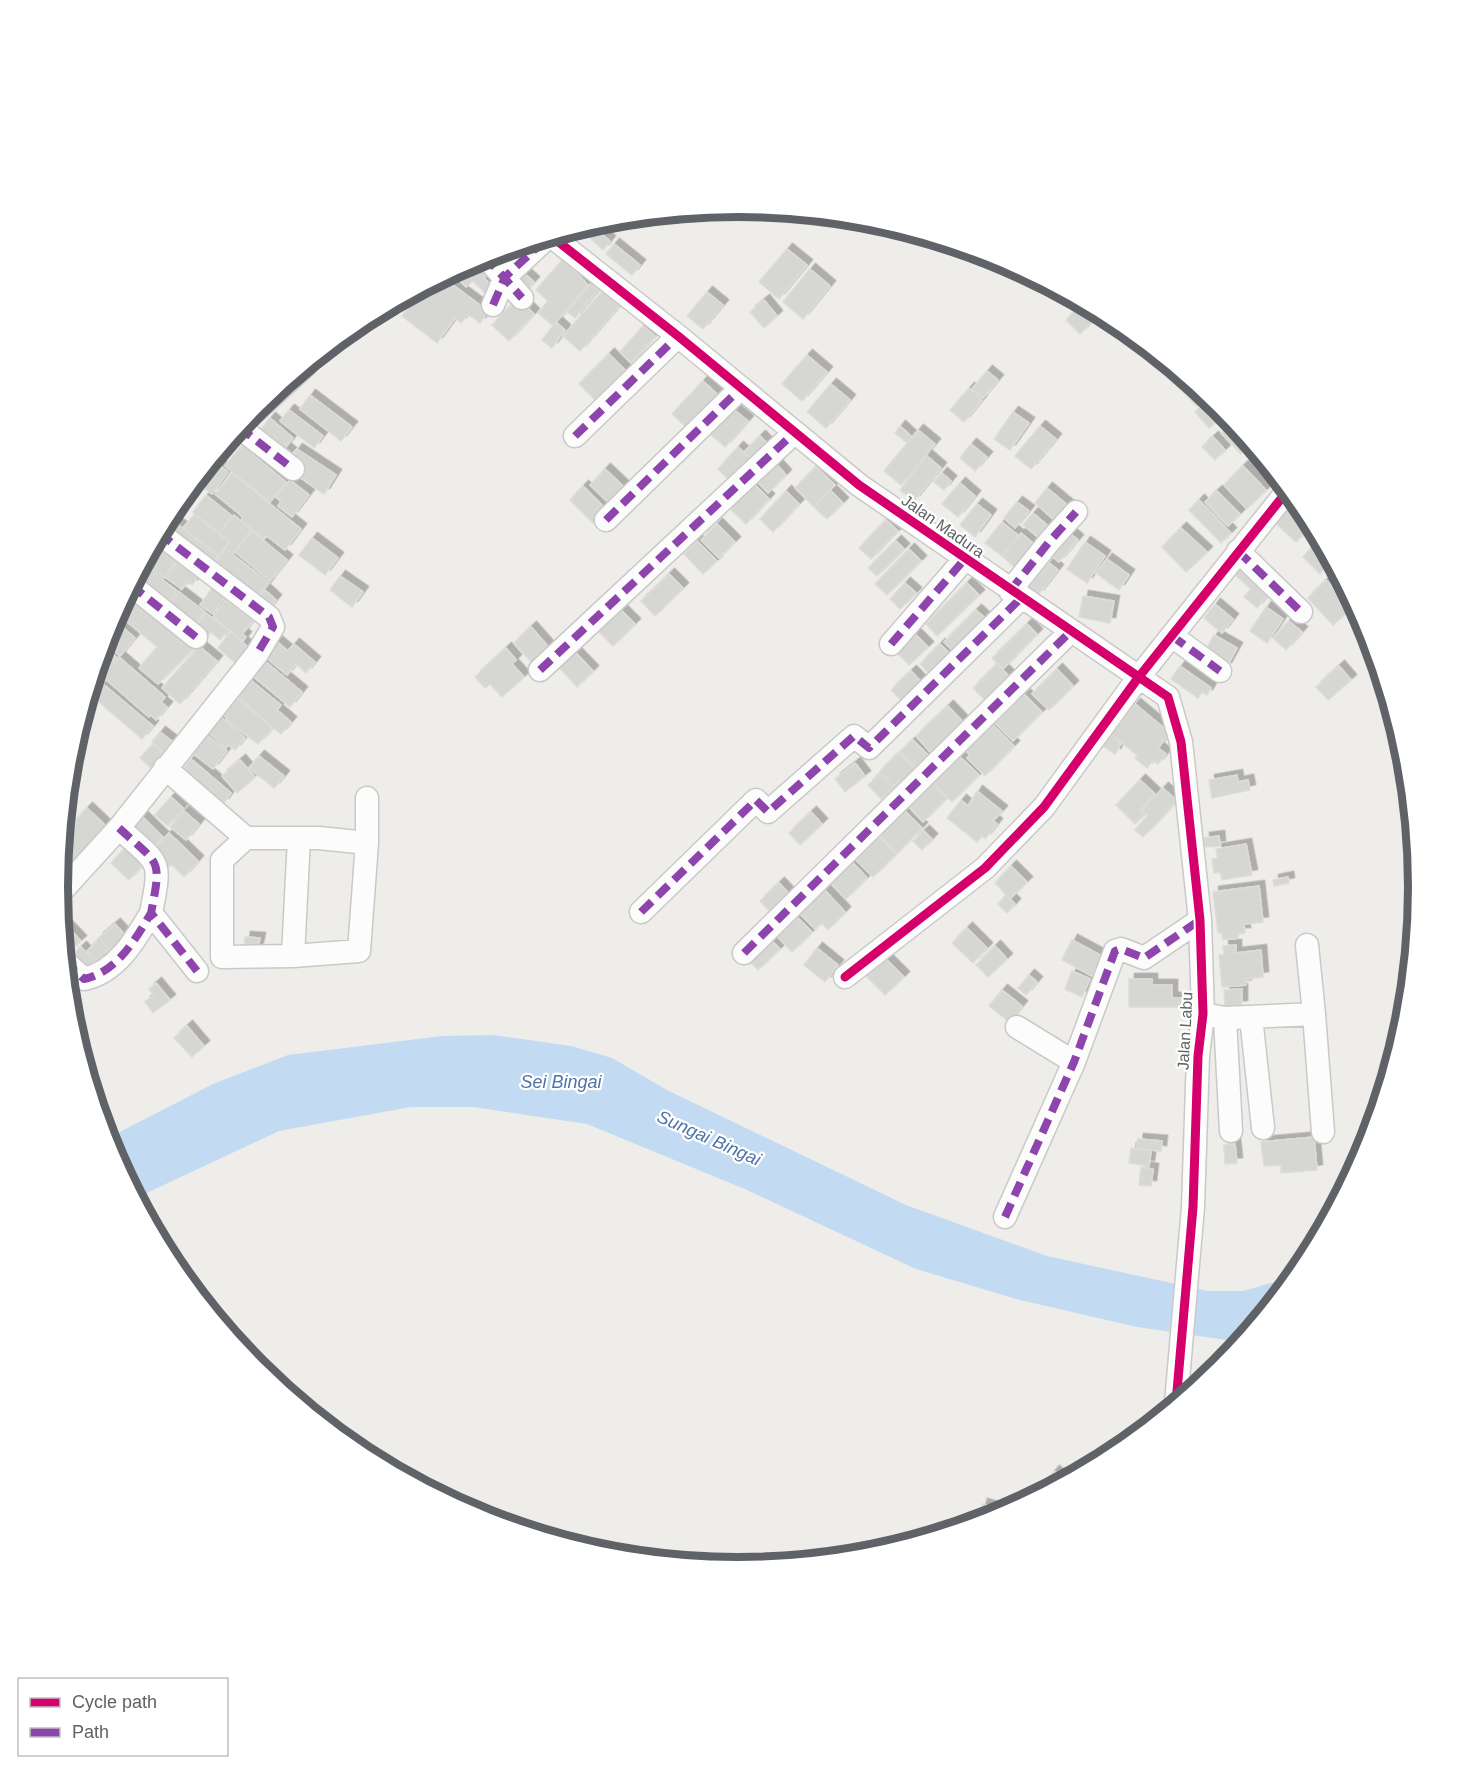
<svg xmlns="http://www.w3.org/2000/svg" width="1475" height="1774" font-family="Arial,sans-serif">
<style>
.water{fill:#c3dbf2}
.building{fill:#d6d6d3;stroke:#dedcd8;stroke-width:1.5;filter:url(#shadow)}
.lines{fill:none;stroke-linecap:round;stroke-linejoin:round}
.minor-casing{stroke:#c9c9c9;stroke-width:25}
.minor{stroke:#fcfcfc;stroke-width:22}
.quiet{stroke:#8e44ad;stroke-width:8;stroke-dasharray:15 8;stroke-linecap:butt}
.cycleway-casing{stroke:#fff;stroke-width:13}
.cycleway{stroke:#d6006c;stroke-width:9}
.labels{text-anchor:middle;dominant-baseline:central;stroke-width:4.5;stroke-linejoin:round;paint-order:stroke}
.street-label{font-size:16px;fill:#5f6266;stroke:#fff}
.water-label{font-size:18px;font-style:italic;fill:#4e73a7;stroke:#fff}
.rim{fill:none;stroke:#5f6266;stroke-width:8}
</style>
<defs>
<filter id="shadow"><feDropShadow dx="5.5" dy="-5.5" stdDeviation="0" flood-color="#0004"/></filter>
</defs>
<rect width="100%" height="100%" fill="#eeede9"/>
<!-- water -->
<path class="water" d="M493 1035 571 1046 612 1058 669 1091 906 1205 1047 1256 1208 1291H1243L1282 1280 1304 1263 1240 1342 1137 1327 1020 1300 916 1269 747 1190 587 1124 473 1107H411L279 1131 136 1198 106 1139 213 1084 288 1055 442 1036Z"/>
<!-- building -->
<path class="building" d="M708 209 711 212 703 222 690 211Z
M594 228 610 241 603 250 588 236Z
M614 244 640 265 632 275 606 254Z
M516 247 523 253 507 270 490 254Z
M787 249 807 265 779 299 759 282Z
M477 258 494 268 484 278 492 286 485 293 473 281 466 287 451 272Z
M563 259 588 285 553 326 538 313 548 301 536 290Z
M517 267 534 282 524 293 507 278Z
M810 269 830 286 803 319 783 302Z
M442 277 488 311 480 323 468 314 461 323 455 318 437 343 402 316 423 287Z
M590 284 598 290 575 318 567 312Z
M605 288 622 303 580 351 563 336Z
M707 292 723 305 703 329 687 316Z
M518 298 534 314 509 341 492 325Z
M764 300 777 316 764 328 750 312Z
M1082 303 1099 315 1080 334 1066 320Z
M556 322 565 330 552 348 542 340Z
M643 326 655 336 631 363 620 352Z
M609 354 626 371 596 401 579 384Z
M807 355 827 372 802 401 782 384Z
M1161 358 1207 396 1197 406 1155 364Z
M987 371 998 380 983 398 972 389Z
M703 381 718 395 688 429 672 414Z
M831 384 850 400 826 428 807 412Z
M969 388 982 400 964 422 950 410Z
M310 395 352 427 341 441 300 409Z
M1207 400 1222 417 1209 428 1195 412Z
M732 408 748 421 725 447 710 434Z
M289 410 323 436 314 448 280 421Z
M1013 412 1029 423 1010 450 994 439Z
M270 418 293 438 285 448 291 453 286 458 257 434Z
M1232 422 1251 445 1241 454 1221 433Z
M900 426 912 437 907 443 895 433Z
M1040 426 1056 439 1031 469 1015 456Z
M918 430 935 444 901 485 884 471Z
M760 436 769 445 754 462 744 452Z
M1213 437 1225 450 1215 460 1202 447Z
M247 439 258 449 253 455 286 482 270 502 225 466Z
M971 444 987 457 975 471 960 458Z
M738 447 754 462 733 484 718 469Z
M297 449 336 475 324 494 295 474 288 462Z
M927 456 941 468 914 501 900 490Z
M1263 460 1281 482 1279 484 1259 464Z
M215 462 228 472 212 494 199 484Z
M775 463 786 475 768 493 757 481Z
M1243 466 1266 490 1247 509 1224 485Z
M816 467 835 485 814 507 795 488Z
M605 469 626 489 610 504 590 485Z
M232 473 301 529 285 550 267 536 264 539 241 520 243 517 215 494Z
M942 473 951 481 944 490 934 482Z
M290 480 309 495 292 517 278 506 281 501 276 497Z
M753 483 769 499 746 524 729 508Z
M960 483 975 496 958 517 942 504Z
M583 486 606 509 593 523 570 500Z
M1047 488 1071 508 1058 523 1035 503Z
M830 490 843 503 827 519 814 507Z
M786 491 799 504 773 532 760 519Z
M1217 491 1240 514 1228 526 1205 502Z
M206 495 232 516 219 533 193 512Z
M1199 500 1231 533 1221 543 1189 510Z
M1017 502 1029 511 1015 528 1004 518Z
M1298 503 1304 509 1313 526 1293 509Z
M977 504 991 515 975 537 960 525Z
M1289 505 1311 525 1296 542 1274 522Z
M1033 513 1048 526 1039 538 1023 525Z
M194 515 229 542 219 556 183 528Z
M234 515 251 530 233 554 225 548 230 542 219 533Z
M171 519 218 556 209 568 162 531Z
M886 520 898 531 871 559 859 548Z
M1002 522 1019 536 1002 556 985 543Z
M717 524 735 542 719 558 701 540Z
M1181 528 1207 552 1186 572 1162 547Z
M1066 530 1078 540 1059 562 1048 553Z
M252 531 287 560 270 581 235 552Z
M1021 533 1035 545 1015 568 1002 556Z
M156 538 164 545 149 564 144 561Z
M312 538 338 558 325 575 299 555Z
M1319 539 1331 561 1320 574 1303 557Z
M697 541 717 561 703 574 684 554Z
M896 541 904 549 877 576 868 568Z
M1085 542 1105 556 1087 583 1067 569Z
M165 546 179 557 164 578 149 567Z
M226 549 269 583 253 602 210 568Z
M909 549 921 561 887 595 875 584Z
M181 556 201 572 192 585 188 581 182 589 165 577Z
M1107 559 1129 575 1119 590 1096 573Z
M1049 563 1058 570 1038 595 1028 588Z
M1243 563 1272 590 1257 608 1244 597 1251 589 1234 574Z
M142 564 177 591 165 608 132 583Z
M1337 572 1351 599 1331 578Z
M669 574 683 588 655 616 641 601Z
M340 576 363 592 352 607 330 590Z
M1326 580 1352 608 1333 625 1308 598Z
M905 583 916 593 900 609 890 599Z
M967 583 979 595 937 636 926 624Z
M214 585 227 594 213 614 200 605Z
M265 590 276 600 267 611 255 601Z
M179 592 205 612 192 630 166 609Z
M137 596 196 646 158 684 139 668 157 647 120 616Z
M1083 596 1114 601 1110 623 1079 617Z
M226 600 253 621 242 634 246 637 243 641 213 617Z
M1215 604 1233 619 1222 633 1204 618Z
M617 606 635 624 613 646 595 628Z
M1266 607 1283 619 1267 643 1250 631Z
M976 610 989 622 956 654 944 642Z
M116 612 119 614 110 625 116 629 120 625 135 638 120 656 104 642 108 638 106 636 109 626Z
M206 613 228 630 220 640 211 632 206 638 194 629Z
M1289 621 1302 632 1286 650 1273 638Z
M1027 624 1037 634 1003 669 992 658Z
M531 627 552 651 536 667 514 643Z
M230 632 255 653 238 665 218 648Z
M915 634 928 647 909 665 897 653Z
M1214 635 1237 648 1226 668 1203 655Z
M270 636 288 651 294 644 315 662 306 673 296 664 287 675 258 651Z
M940 644 953 657 932 677 920 664Z
M103 646 116 657 102 674 96 670Z
M199 646 217 661 180 704 162 688Z
M506 648 516 660 512 664 524 677 502 697 490 684 485 688 475 677Z
M573 650 593 671 577 687 557 665Z
M119 657 165 697 161 702 167 707 156 720 151 715 149 717 102 676Z
M260 657 302 692 290 707 248 672Z
M997 664 1014 681 990 705 973 688Z
M1180 666 1211 688 1207 695 1202 692 1198 698 1171 679Z
M1339 666 1351 680 1328 700 1316 687Z
M1057 669 1073 686 1049 710 1032 694Z
M911 671 925 686 906 705 891 690Z
M248 678 281 705 277 710 291 722 281 734 231 691Z
M103 684 153 726 142 739 93 697Z
M1024 694 1042 712 1013 741 995 723Z
M234 696 272 728 258 744 226 720 227 718 220 712Z
M1135 704 1170 733 1158 748 1166 754 1158 764 1153 760 1147 768 1135 758 1138 756 1111 734Z
M948 706 963 722 931 753 916 736Z
M221 717 245 738 235 750 229 745 226 748 208 732Z
M990 722 1014 746 985 776 967 758 970 755 964 748Z
M199 729 227 751 213 769 185 747Z
M160 732 174 743 166 754 152 742Z
M1110 736 1121 744 1115 754 1103 746Z
M913 740 928 755 916 768 900 752Z
M153 744 164 754 151 768 140 758Z
M899 753 917 772 904 785 900 781 894 786 880 771Z
M958 755 979 775 952 802 932 781Z
M259 756 284 776 274 788 249 768Z
M191 759 231 793 223 804 182 770Z
M240 760 255 777 237 793 222 776Z
M855 763 865 776 845 792 835 779Z
M880 774 893 788 881 799 868 785Z
M1237 775 1238 782 1248 780 1250 790 1212 798 1209 780Z
M1140 780 1155 794 1140 810 1144 814 1135 824 1116 805Z
M932 784 947 798 923 822 909 807Z
M1163 788 1177 801 1143 837 1135 830 1148 815 1142 810Z
M977 791 1002 811 993 821 997 824 985 839 982 836 977 842 947 818 961 800 968 806Z
M171 797 183 808 168 826 155 815Z
M901 807 922 828 897 853 876 832Z
M87 808 108 828 66 871 59 864 61 847 73 835 67 829Z
M184 811 199 824 186 840 170 827Z
M137 812 163 837 150 851 124 826Z
M811 812 822 824 800 845 789 833Z
M924 831 932 839 922 850 913 841Z
M169 833 198 861 184 877 171 864 168 867 151 852Z
M1219 836 1220 846 1205 847 1204 838Z
M879 837 896 854 873 877 856 860Z
M1246 844 1252 875 1222 880 1220 872 1214 873 1212 859 1218 858 1216 849Z
M127 846 145 863 129 880 111 863Z
M852 862 867 878 846 899 830 883Z
M1011 866 1027 882 1010 899 995 883Z
M1288 877 1289 883 1274 886 1273 880Z
M779 883 792 897 773 915 760 901Z
M821 886 845 912 828 930 822 923 815 929 796 910Z
M1259 886 1263 922 1244 924 1245 933H1238V938L1223 940 1222 933H1218L1213 892Z
M1006 895 1015 904 1007 913 998 904Z
M796 916 812 932 792 952 777 936Z
M60 919 81 941 64 956V955Z
M115 924 131 942 114 957 98 938Z
M967 928 987 948 973 963 952 943Z
M245 937 260 938 258 948 243 957Z
M1072 940 1102 956 1092 976 1062 960Z
M97 941 109 954 100 964 87 951Z
M772 941 780 949 758 970 750 962Z
M1236 945V953L1261 950 1263 977 1246 979V985L1222 987 1219 955H1224L1223 946Z
M995 946 1007 959 988 977 976 965Z
M81 947 98 965 85 978 68 960Z
M817 948 838 965 825 982 804 965Z
M884 957 904 977 885 995 865 975Z
M1072 971 1090 979 1082 997 1065 989Z
M1029 975 1037 982 1026 995 1018 988Z
M66 978 79 988 68 1001Z
M1129 979H1152V985H1172V998H1187V1007H1129Z
M156 983 170 1000 153 1013 145 1002 154 995 149 989Z
M1242 989V1006H1225L1224 990Z
M1002 990 1022 1006 1009 1022 989 1006Z
M187 1026 204 1046 192 1057 174 1038Z
M1314 1137 1317 1170 1281 1173V1165L1264 1166 1261 1142Z
M1138 1139 1162 1141 1161 1151 1137 1149Z
M1235 1144 1237 1163 1225 1164 1224 1145Z
M1131 1148 1151 1151 1149 1166 1129 1163Z
M1141 1167 1153 1169 1151 1186 1139 1185Z
M1054 1471 1065 1480 1057 1484 1049 1477Z
M982 1504 1007 1511 977 1522Z"/>
<g class="lines">
<!-- minor casing -->
<g class="minor-casing">
<path id="minor" d="M551 236 678 336 859 485 1168 697 1181 742 1200 920 1203 1014 1198 1056 1193 1207 1176 1403
M485 256 522 298
M493 305 505 277 548 237
M239 426 306 365
M239 427 293 469
M575 436 678 336
M606 520 741 388
M1238 551 1301 612
M131 585 196 637
M1010 591 1049 542 1076 512
M1172 636 1220 671
M891 644 964 560
M540 670 794 433
M165 768 246 838H319L367 843V798
M119 828C160 866 162 857 151 913
M246 838 222 860V957L293 956
M299 838 293 956 359 951 367 843
M58 895 119 828 257 654 273 627 269 617 159 533
M641 912 756 800 768 812 854 736 869 748 1022 597
M1307 945 1314 1014
M744 953 1070 632
M64 961 84 979C117 972 135 940 151 913L197 971
M845 977 985 868 1044 807 1138 678 1288 490
M1203 1014 1225 1018 1314 1014 1323 1132
M1251 1017 1263 1128
M1225 1018 1231 1131
M1017 1027 1074 1062
M1005 1217 1074 1062 1115 951 1121 949 1144 958 1200 920"/>
</g>
<!-- minor -->
<use href="#minor" class="minor"/>
<!-- quiet -->
<path class="quiet" d="M485 256 522 298
M493 305 505 277 548 237
M239 427 293 469
M575 436 678 336
M606 520 741 388
M159 533 269 617 273 627 257 654
M1238 551 1301 612
M131 585 196 637
M1010 591 1049 542 1076 512
M1172 636 1220 671
M891 644 964 560
M540 670 794 433
M119 828C160 866 162 857 151 913
M641 912 756 800 768 812 854 736 869 748 1022 597
M744 953 1070 632
M64 961 84 979C117 972 135 940 151 913L197 971
M1005 1217 1074 1062 1115 951 1121 949 1144 958 1200 920"/>
<!-- cycleway casing -->
<g class="cycleway-casing">
<path id="cycleway" d="M551 236 678 336 859 485 1168 697 1181 742 1200 920 1203 1014 1198 1056 1193 1207 1176 1403
M845 977 985 868 1044 807 1138 678 1288 490"/>
</g>
<!-- cycleway -->
<use href="#cycleway" class="cycleway"/>
</g>
<g class="labels">
<!-- street labels -->
<g class="street-label">
<text transform="translate(943 526) rotate(35)">Jalan Madura</text>
<text transform="translate(1185 1031) rotate(-87)">Jalan Labu</text>
</g>
<!-- water labels -->
<g class="water-label">
<text x="561" y="1082">Sei Bingai</text>
<text transform="translate(709 1138) rotate(24)">Sungai Bingai</text>
</g>
</g>
<!-- crop -->
<path d="M0 0H1475V1774H0ZM68 887a670 670 0 1 1 1340 0a670 670 0 1 1-1340 0Z" fill="#fff" fill-rule="evenodd"/>
<path class="rim" d="M68 887a670 670 0 1 1 1340 0a670 670 0 1 1-1340 0Z"/>
<!-- legend -->
<rect x="18" y="1678" width="210" height="78" fill="#ffffff" stroke="#bfc0c2" stroke-width="1.5"/>
<rect x="30" y="1698" width="30" height="9" fill="#d6006c" stroke="#bfc0c2" stroke-width="1.5"/>
<text x="72" y="1708" font-size="18" fill="#5f6266">Cycle path</text>
<rect x="30" y="1728" width="30" height="9" fill="#8e44ad" stroke="#bfc0c2" stroke-width="1.5"/>
<text x="72" y="1738" font-size="18" fill="#5f6266">Path</text>
</svg>
